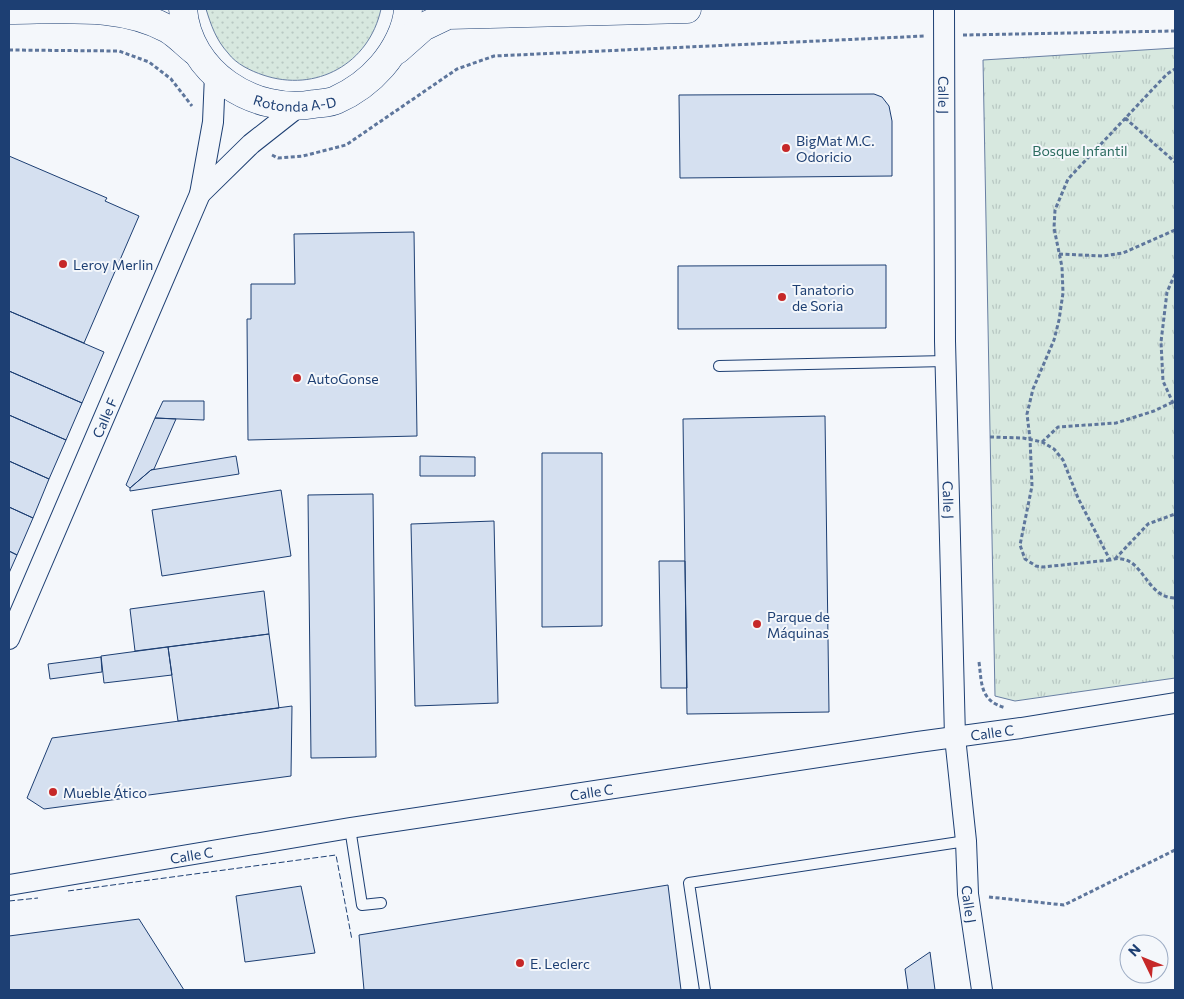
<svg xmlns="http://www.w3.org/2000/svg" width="1184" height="999" font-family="Commissioner,sans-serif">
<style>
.grass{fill:url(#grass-dots);stroke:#687fa3}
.park{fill:url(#park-tufts);stroke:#687fa3}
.building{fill:#d5e0f0;stroke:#1d3f73}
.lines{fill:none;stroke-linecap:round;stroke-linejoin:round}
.lane-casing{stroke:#1d3f73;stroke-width:12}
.street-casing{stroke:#1d3f73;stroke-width:22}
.secondary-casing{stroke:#1d3f73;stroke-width:29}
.path{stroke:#5e769c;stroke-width:3;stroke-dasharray:4 2.5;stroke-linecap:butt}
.lane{stroke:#f4f7fb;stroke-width:10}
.street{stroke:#f4f7fb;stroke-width:20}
.secondary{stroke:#f4f7fb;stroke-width:28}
.fence{stroke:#1d3f73;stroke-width:1;stroke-dasharray:6 2.5;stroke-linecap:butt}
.poi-dot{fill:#c62828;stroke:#f4f7fb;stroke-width:2}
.labels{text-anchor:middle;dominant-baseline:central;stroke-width:4;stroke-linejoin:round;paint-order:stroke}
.street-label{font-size:14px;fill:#1d3f73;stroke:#f4f7fb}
.poi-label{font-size:14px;fill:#1d3f73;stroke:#f4f7fb;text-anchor:start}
.park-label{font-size:14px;fill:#2c6c60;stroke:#f4f7fb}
</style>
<defs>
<pattern id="grass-dots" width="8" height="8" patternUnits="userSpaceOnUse" patternTransform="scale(1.25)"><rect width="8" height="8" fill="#d7e8df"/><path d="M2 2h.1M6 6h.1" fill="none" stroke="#b8c8c3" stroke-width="1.8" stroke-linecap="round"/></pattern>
<pattern id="park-tufts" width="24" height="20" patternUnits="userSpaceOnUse" patternTransform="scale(1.25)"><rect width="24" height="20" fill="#d7e8df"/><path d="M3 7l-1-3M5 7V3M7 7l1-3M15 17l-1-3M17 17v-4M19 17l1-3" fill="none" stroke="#b8c8c3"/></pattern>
</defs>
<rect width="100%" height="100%" fill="#f4f7fb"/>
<!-- grass -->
<path class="grass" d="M206 9H381C369 64 316 93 263 75 251 71 236 64 228 53 216 40 211 25 206 9Z"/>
<!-- park -->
<path class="park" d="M1175 48V678L1015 701 995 696 983 60Z"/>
<!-- building -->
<path class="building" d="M874 94 882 97 889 106 892 121V176L680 178 679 95Z
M9 156 107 198 105 201 139 216 84 343 9 311Z
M414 232 417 436 248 440 247 319H251V284H295L294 234Z
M886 265V328L678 329V266Z
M9 311 104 352 82 403 9 371Z
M9 371 82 403 66 440 9 415Z
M163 401H204V420L155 418Z
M9 415 66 440 49 479 9 461Z
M825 416 829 712 687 714 683 419Z
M155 418 176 419 154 469 151 470 130 488 126 485Z
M542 453H602V626L542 627Z
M236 456 239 474 130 491V488L151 470Z
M420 456 475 457V476H420Z
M9 461 49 479 33 518 9 507Z
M281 490 291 556 162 576 152 510Z
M373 494 376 757 311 758 308 495Z
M9 507 33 518 17 555 9 551Z
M494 521 498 703 415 706 411 524Z
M9 551 17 555 9 573Z
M659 561H685L687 688H661Z
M264 591 269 634 135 651 130 609Z
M269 634 279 708 178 721 168 647Z
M168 647 172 675 104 683 101 656Z
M101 657 102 672 50 679 48 664Z
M292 706 291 776 44 809 27 798 52 738Z
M668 885 681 990H364L359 935Z
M301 886 315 953 245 962 236 896Z
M139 919 184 990H9V936Z
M930 952 935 990H908L905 969Z"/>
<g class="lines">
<!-- lane casing -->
<g class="lane-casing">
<path id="lane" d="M719 366 946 361
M350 828 362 905 381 903
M705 990 689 883 966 841"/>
</g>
<!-- street casing -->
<g class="street-casing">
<g id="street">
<path id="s1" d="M944 9 945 341 955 737 966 841 968 894 982 990"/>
<path d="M200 194 251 144 298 107"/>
<path id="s2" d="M9 639 200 194 213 122 215 75"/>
<path id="s3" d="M9 885 350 828 918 742 1021 728 1175 703"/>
</g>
</g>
<!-- secondary casing -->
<g class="secondary-casing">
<g id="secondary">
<path id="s4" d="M183 9C188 72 253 115 314 104 321 103 330 103 336 100 354 92 369 81 382 66 395 51 407 29 408 9"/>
<path d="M9 10C62 10 120 3 168 29 178 35 186 44 195 51"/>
<path d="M397 50 423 27 448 15 687 9"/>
</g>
</g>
<!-- path -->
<path class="path" d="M963 35 1175 31
M9 50 119 51 149 62 171 79 192 106
M1125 118 1175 162
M272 155 278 158 303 156 346 145 457 69 494 56 925 36
M1059 254 1103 256 1123 253 1175 230
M1175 274 1167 292 1161 342 1163 381 1173 403 1175 405
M990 437 1023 438 1042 442 1054 449 1063 460 1078 498 1110 560C1114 559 1118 558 1122 559 1144 562 1148 598 1175 598
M1042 442 1058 427 1116 423 1154 411 1175 401
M1115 559 1148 524 1175 514
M1110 560 1043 567 1036 566 1025 559 1020 545 1032 486 1030 439 1027 414 1033 389 1054 340 1059 320 1063 293 1062 267 1054 228 1055 210 1068 179 1167 74 1175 69
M979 662C982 685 980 701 1006 708
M989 897 1064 905 1175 850"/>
<!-- lane -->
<use href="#lane" class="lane"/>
<!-- street -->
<use href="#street" class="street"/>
<!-- secondary -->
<use href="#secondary" class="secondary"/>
<!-- fence -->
<path class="fence" d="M68 891 336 855 352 940
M9 901 38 898"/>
</g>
<!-- markers -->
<g class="poi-dot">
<circle cx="786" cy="148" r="5"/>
<circle cx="63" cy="264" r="5"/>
<circle cx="782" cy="297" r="5"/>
<circle cx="297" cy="378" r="5"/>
<circle cx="757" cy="624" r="5"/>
<circle cx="53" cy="792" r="5"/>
<circle cx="520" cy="963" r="5"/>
</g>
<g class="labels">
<!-- street labels -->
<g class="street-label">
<text stroke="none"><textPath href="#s1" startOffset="86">Calle J</textPath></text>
<text stroke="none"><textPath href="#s4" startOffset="162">Rotonda A-D</textPath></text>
<text stroke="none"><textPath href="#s2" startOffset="241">Calle F</textPath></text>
<text stroke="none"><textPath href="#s1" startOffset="491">Calle J</textPath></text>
<text stroke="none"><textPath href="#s3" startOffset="995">Calle C</textPath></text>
<text stroke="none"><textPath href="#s3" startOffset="590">Calle C</textPath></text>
<text stroke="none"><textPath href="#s3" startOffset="185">Calle C</textPath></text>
<text stroke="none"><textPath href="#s1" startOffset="896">Calle J</textPath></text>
</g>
<!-- poi labels -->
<g class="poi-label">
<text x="796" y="140">BigMat M.C.<tspan x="796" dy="16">Odoricio</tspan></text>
<text x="73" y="264">Leroy Merlin</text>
<text x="792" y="289">Tanatorio<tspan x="792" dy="16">de Soria</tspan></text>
<text x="307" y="378">AutoGonse</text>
<text x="767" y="616">Parque de<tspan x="767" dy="16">Máquinas</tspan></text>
<text x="63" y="792">Mueble Ático</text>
<text x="530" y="963">E. Leclerc</text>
</g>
<!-- park labels -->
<g class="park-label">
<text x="1080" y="150">Bosque Infantil</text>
</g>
</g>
<!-- border -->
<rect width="1184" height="999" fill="none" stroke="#1d3f73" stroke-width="20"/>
<!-- north arrow -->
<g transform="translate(1144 959) rotate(313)"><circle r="24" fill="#f4f7fb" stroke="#9eadc5"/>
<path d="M0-4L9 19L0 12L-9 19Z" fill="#c62828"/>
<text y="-8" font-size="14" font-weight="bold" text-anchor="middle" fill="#1d3f73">N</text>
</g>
</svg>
